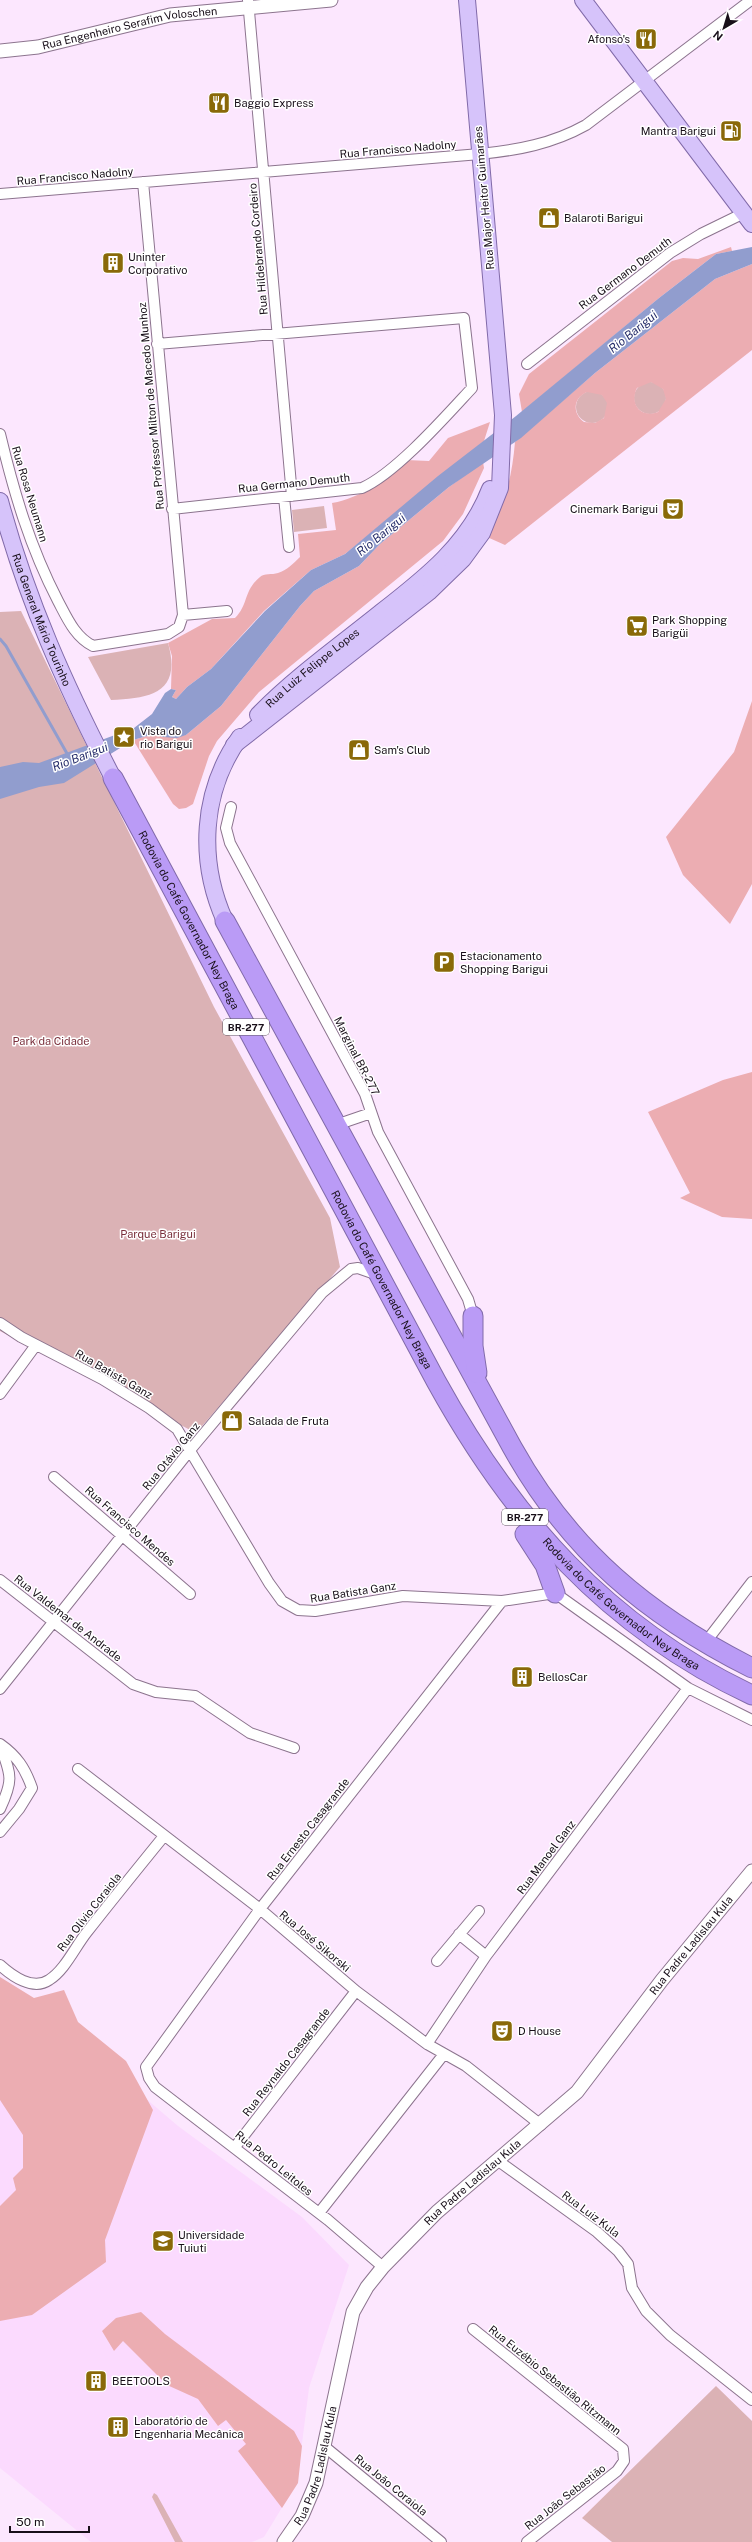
<svg xmlns="http://www.w3.org/2000/svg" width="752" height="2542" font-family="'Public Sans',sans-serif">
<style>
.built{fill:#fbdafe}
.green{fill:#dbb2b5}
.forest{fill:#ecadb2;fill-rule:evenodd}
.water{fill:#919dce}
.lines{fill:none;stroke-linecap:round;stroke-linejoin:round}
.stream{stroke:#919dce;stroke-width:3}
.minor-casing{stroke:#8c748e;stroke-width:12}
.tertiary-casing{stroke:#8c748e;stroke-width:15}
.primary-casing{stroke:#816aa9;stroke-width:18}
.motorway-casing{stroke:#816aa9;stroke-width:21}
.minor{stroke:#fff;stroke-width:10}
.tertiary{stroke:#fff;stroke-width:13}
.primary{stroke:#d6c3fa;stroke-width:16}
.motorway{stroke:#ba9bf6;stroke-width:19}
.labels{text-anchor:middle;dominant-baseline:central;stroke-width:3;stroke-linejoin:round;paint-order:stroke}
.shield{fill:#fff;stroke:#5d575e;stroke-width:1}
.shield-label{font-size:10px;font-weight:bold;fill:#180f19}
.street-label{font-size:11px;fill:#180f19;stroke:#fff}
.poi-label{font-size:11px;fill:#180f19;stroke:#fff;text-anchor:start}
.park-label{font-size:11px;fill:#7a303c;stroke:#fff}
.water-label{font-size:12px;font-style:italic;fill:#272e6b;stroke:#fff}
</style>
<rect width="100%" height="100%" fill="#fce7fe"/>
<!-- built -->
<path class="built" d="M0 1988 89 2050 178 2126 302 2217 349 2265 309 2388 297 2483 264 2537 252 2542H91L0 2468Z"/>
<!-- green -->
<path class="green" d="M634 398a16 16 0 1 1 32 0a16 16 0 1 1-32 0Z
M576 407a16 16 0 1 1 32 0a16 16 0 1 1-32 0Z
M324 506 327 528 294 532 292 510Z
M21 611 214 1007 330 1218 340 1267 196 1433 0 1331V612Z
M168 643C182 693 151 698 111 700L88 657Z
M716 2386 752 2421V2542H612L582 2518Z
M154 2493 157 2495 183 2542H175L152 2497Z"/>
<!-- forest -->
<path class="forest" d="M731 247 732 251 716 254 659 298 522 412 519 394 529 374 672 261 683 258 698 259Z
M752 264V350L505 545 487 537C505 506 512 477 515 442L595 373 715 279ZM651 382 663 389 666 399 658 412C641 419 629 404 637 388ZM587 392 602 395 607 403 604 418 595 423 584 422C572 413 573 398 587 392Z
M490 422 484 441 345 554 311 570 264 611 211 669 187 687 176 699 172 697 176 690 171 689 172 656 168 643 212 619 235 618C249 604 243 591 260 577 264 573 272 575 278 573 287 570 293 564 300 557L298 534 336 530 332 503C362 498 384 479 406 460L429 461 448 438Z
M483 462 484 468 463 514 443 541 259 692 217 741 209 756 193 804 186 808 179 809 173 804 133 740 154 734 163 737 186 735 221 706 300 606 314 591 359 566 380 544 449 487Z
M752 701V884L730 924 683 875 666 837 734 752Z
M752 1072V1219L722 1217 680 1198 690 1193 648 1112 723 1080Z
M0 1977 34 1998 64 1990 78 2022 126 2061 153 2110 105 2240 106 2262 32 2315 0 2321V2206L16 2190 13 2178 23 2168V2135L0 2100Z
M141 2312 165 2334 294 2431 302 2446 298 2483 282 2508 238 2451 246 2444 226 2420 218 2426 198 2399 167 2385 123 2341 114 2351 102 2331 116 2318Z"/>
<!-- water -->
<path class="water" d="M752 247V264L715 279 595 373 521 438 449 487 380 544 359 566 314 591 300 606 221 706 186 735 177 738 163 737 154 734 133 740 64 783 39 787 0 799V767L23 762 39 763 134 728 152 714 165 693 171 689 176 690 172 697 176 699 187 687 211 669 265 611 311 570 345 554 438 476 516 416 659 298 716 254Z"/>
<g class="lines">
<!-- stream -->
<path class="stream" d="M0 639 6 646 69 757"/>
<!-- minor casing -->
<g class="minor-casing">
<path id="minor" d="M248 0 292 496
M0 194 480 154C518 150 552 144 586 125L751 0
M157 344 464 318 472 388C446 416 396 473 362 488L172 509
M527 364 670 253 701 234 744 213
M0 434C14 493 30 547 58 601 67 618 75 637 93 646L168 634 179 627 183 615 143 182
M284 497 289 547
M183 615 227 611
M231 807 226 828 230 843 365 1094 378 1132 468 1299 473 1316
M336 1125 371 1113
M0 1323 21 1337 102 1379 149 1408 177 1429 269 1583 282 1601 298 1610 315 1611 403 1596 502 1601 555 1593 688 1688 752 1720
M0 1394 36 1345
M54 1477 190 1594
M0 1580 133 1684 156 1692 195 1696 250 1733 294 1748
M705 1643 752 1582
M0 1689 191 1449 322 1293 351 1269 358 1268 378 1275
M0 1744C17 1756 25 1768 32 1788L19 1809 0 1832
M0 1745C11 1775 14 1779 0 1809
M78 1769 260 1909 356 1991 427 2044 466 2066 541 2125
M459 1934 486 1956
M437 1961 479 1911
M0 1965C12 1976 33 1991 49 1980 65 1970 75 1947 87 1932 112 1900 138 1868 164 1836
M427 2044 486 1956 688 1688
M235 2147 356 1991
M497 2160 597 2232 618 2251 628 2264 632 2288 646 2311 670 2335 752 2400
M319 2213 444 2054
M383 2267 328 2220 155 2087 149 2078 146 2067 260 1909 502 1601
M473 2329 623 2449 624 2461 617 2471 527 2542
M325 2447 441 2542"/>
</g>
<!-- tertiary casing -->
<g class="tertiary-casing">
<g id="tertiary">
<path id="s1" d="M0 51 38 47 170 15 331 0"/>
<path id="s2" d="M284 2542 302 2516 316 2483 353 2312 367 2287 383 2267 437 2212 577 2092 662 1980 752 1871"/>
</g>
</g>
<!-- primary casing -->
<g class="primary-casing">
<g id="primary">
<path d="M583 0 752 224"/>
<path id="s3" d="M0 501C27 601 66 687 113 778"/>
<path id="s4" d="M258 715C295 677 339 646 380 613 425 578 469 544 490 489"/>
<path d="M234 745 429 592 463 559 482 533 500 488 503 415 467 0"/>
<path d="M225 921C198 861 201 792 240 737"/>
</g>
</g>
<!-- motorway casing -->
<g class="motorway-casing">
<g id="motorway">
<path id="s5" d="M113 778 436 1381C512 1519 607 1627 752 1695"/>
<path d="M225 921 512 1447C570 1551 647 1615 752 1668"/>
<path d="M473 1316V1346L477 1373"/>
<path d="M525 1534 545 1565 555 1593"/>
</g>
</g>
<!-- minor -->
<use href="#minor" class="minor"/>
<!-- tertiary -->
<use href="#tertiary" class="tertiary"/>
<!-- primary -->
<use href="#primary" class="primary"/>
<!-- motorway -->
<use href="#motorway" class="motorway"/>
</g>
<!-- icons -->
<defs>
<g id="restaurant-square" transform="scale(1.15)"><rect x="-9" y="-9" width="18" height="18" rx="4" fill="#896908" stroke="#fff"/><path d="M-5-6h1v4h1v-4h1v4h1v-4h1v5L-1.5 .5V6h-2V.5L-5-1ZM5-6V6H3V1.5H1.5Q1.5-4 5-6Z" fill="#fff"/></g>
<g id="fuel-square" transform="scale(1.15)"><rect x="-9" y="-9" width="18" height="18" rx="4" fill="#896908" stroke="#fff"/><path d="M-5.5-6h7V0h2V4h1.3V-2.5L3-4.5l.8-.8L6-3V5H2.5V1h-1V6h-7ZM-4.2-4.7v3.2H.2V-4.7Z" fill="#fff"/></g>
<g id="shop-square" transform="scale(1.15)"><rect x="-9" y="-9" width="18" height="18" rx="4" fill="#896908" stroke="#fff"/><path d="M-5-2.5h2.3a2.7 3.5 0 0 1 5.4 0H5L5.5 6h-11ZM-1.5-2.5h3a1.5 2.3 0 0 0-3 0Z" fill="#fff"/></g>
<g id="building-square" transform="scale(1.15)"><rect x="-9" y="-9" width="18" height="18" rx="4" fill="#896908" stroke="#fff"/><path d="M-4-6H4V6H1V3H-1V6H-4ZM-2.5-4.3h1.7v1.8h-1.7ZM.8-4.3h1.7v1.8H.8ZM-2.5-1h1.7V.8h-1.7ZM.8-1h1.7V.8H.8Z" fill="#fff"/></g>
<g id="theatre-square" transform="scale(1.15)"><rect x="-9" y="-9" width="18" height="18" rx="4" fill="#896908" stroke="#fff"/><path d="M-5-5.5Q0-4 5-5.5V0Q5 5 0 6Q-5 5-5 0ZM-3.3-2.5H-1v1.5H-3.3ZM1-2.5H3.3v1.5H1ZM-2.8 1Q0 5.5 2.8 1Z" fill="#fff"/></g>
<g id="supermarket-square" transform="scale(1.15)"><rect x="-9" y="-9" width="18" height="18" rx="4" fill="#896908" stroke="#fff"/><path d="M-6-5.5h2.5l.6 2H6L4.5 2H-2.5L-4.4-4H-6ZM-1.5 3.2a1.3 1.3 0 1 0 .1 0ZM3 3.2a1.3 1.3 0 1 0 .1 0Z" fill="#fff"/></g>
<g id="sight-square" transform="scale(1.15)"><rect x="-9" y="-9" width="18" height="18" rx="4" fill="#896908" stroke="#fff"/><path d="M0-6L1.8-2.2L6-1.7L2.9 1.2L3.7 5.4L0 3.3L-3.7 5.4L-2.9 1.2L-6-1.7L-1.8-2.2Z" fill="#fff"/></g>
<g id="parking-square" transform="scale(1.15)"><rect x="-9" y="-9" width="18" height="18" rx="4" fill="#896908" stroke="#fff"/><path d="M-3.5-5.5H1a3.5 3.5 0 0 1 0 7H-1V5.5H-3.5ZM-1-3.4V-.6H.8a1.4 1.4 0 0 0 0-2.8Z" fill="#fff"/></g>
<g id="university-square" transform="scale(1.15)"><rect x="-9" y="-9" width="18" height="18" rx="4" fill="#896908" stroke="#fff"/><path d="M0-5L7-2L0 1L-7-2ZM-4 1L0 2.5L4 1V4Q0 6-4 4Z" fill="#fff"/></g>
</defs>
<g fill-rule="evenodd">
<use href="#restaurant-square" x="646" y="39"/>
<use href="#restaurant-square" x="219" y="103"/>
<use href="#fuel-square" x="731" y="131"/>
<use href="#shop-square" x="549" y="218"/>
<use href="#building-square" x="113" y="263"/>
<use href="#theatre-square" x="673" y="509"/>
<use href="#supermarket-square" x="637" y="626"/>
<use href="#sight-square" x="124" y="737"/>
<use href="#shop-square" x="359" y="750"/>
<use href="#parking-square" x="444" y="962"/>
<use href="#shop-square" x="232" y="1421"/>
<use href="#building-square" x="522" y="1677"/>
<use href="#theatre-square" x="502" y="2031"/>
<use href="#university-square" x="163" y="2241"/>
<use href="#building-square" x="96" y="2381"/>
<use href="#building-square" x="118" y="2427"/>
</g>
<g class="labels">
<!-- shield labels -->
<g class="shield">
<rect x="223" y="1019" width="46" height="16" rx="3"/>
<rect x="502" y="1509" width="46" height="16" rx="3"/>
</g>
<g class="shield-label">
<text x="246" y="1027">BR-277</text>
<text x="525" y="1517">BR-277</text>
</g>
<!-- street labels -->
<g class="street-label">
<text stroke="none"><textPath href="#s1" startOffset="132">Rua Engenheiro Serafim Voloschen</textPath></text>
<text transform="translate(398 149) rotate(-5)">Rua Francisco Nadolny</text>
<text transform="translate(75 176) rotate(-5)">Rua Francisco Nadolny</text>
<text transform="translate(484 198) rotate(-95)">Rua Major Heitor Guimarães</text>
<text transform="translate(258 249) rotate(-95)">Rua Hildebrando Cordeiro</text>
<text transform="translate(625 273) rotate(-37)">Rua Germano Demuth</text>
<text transform="translate(151 406) rotate(-95)">Rua Professor Milton de Macedo Munhoz</text>
<text transform="translate(294 483) rotate(-6)">Rua Germano Demuth</text>
<text transform="translate(30 494) rotate(73)">Rua Rosa Neumann</text>
<text stroke="none"><textPath href="#s3" startOffset="126">Rua General Mário Tourinho</textPath></text>
<text stroke="none"><textPath href="#s4" startOffset="72">Rua Luiz Felippe Lopes</textPath></text>
<text stroke="none"><textPath href="#s5" startOffset="161">Rodovia do Café Governador Ney Braga</textPath></text>
<text transform="translate(357 1056) rotate(63)">Marginal BR-277</text>
<text stroke="none"><textPath href="#s5" startOffset="569">Rodovia do Café Governador Ney Braga</textPath></text>
<text transform="translate(114 1374) rotate(30)">Rua Batista Ganz</text>
<text transform="translate(171 1456) rotate(-51)">Rua Otávio Ganz</text>
<text transform="translate(130 1526) rotate(41)">Rua Francisco Mendes</text>
<text transform="translate(353 1592) rotate(-9)">Rua Batista Ganz</text>
<text stroke="none"><textPath href="#s5" startOffset="977">Rodovia do Café Governador Ney Braga</textPath></text>
<text transform="translate(68 1618) rotate(38)">Rua Valdemar de Andrade</text>
<text transform="translate(308 1829) rotate(-52)">Rua Ernesto Casagrande</text>
<text transform="translate(546 1857) rotate(-53)">Rua Manoel Ganz</text>
<text transform="translate(89 1912) rotate(-52)">Rua Olívio Coraiola</text>
<text transform="translate(315 1941) rotate(40)">Rua José Sikorski</text>
<text stroke="none"><textPath href="#s2" startOffset="744">Rua Padre Ladislau Kula</textPath></text>
<text transform="translate(286 2062) rotate(-52)">Rua Reynaldo Casagrande</text>
<text transform="translate(274 2163) rotate(39)">Rua Pedro Leitoles</text>
<text stroke="none"><textPath href="#s2" startOffset="420">Rua Padre Ladislau Kula</textPath></text>
<text transform="translate(591 2214) rotate(37)">Rua Luiz Kula</text>
<text transform="translate(555 2380) rotate(39)">Rua Euzébio Sebastião Ritzmann</text>
<text stroke="none"><textPath href="#s2" startOffset="84">Rua Padre Ladislau Kula</textPath></text>
<text transform="translate(391 2485) rotate(39)">Rua João Coraiola</text>
<text transform="translate(565 2497) rotate(-38)">Rua João Sebastião</text>
</g>
<!-- poi labels -->
<g class="poi-label">
<text x="630" y="39" text-anchor="end">Afonso's</text>
<text x="234" y="103">Baggio Express</text>
<text x="716" y="131" text-anchor="end">Mantra Barigui</text>
<text x="564" y="218">Balaroti Barigui</text>
<text x="128" y="257">Uninter<tspan x="128" dy="13">Corporativo</tspan></text>
<text x="658" y="509" text-anchor="end">Cinemark Barigui</text>
<text x="652" y="620">Park Shopping<tspan x="652" dy="13">Barigüi</tspan></text>
<text x="140" y="731">Vista do<tspan x="140" dy="13">rio Barigui</tspan></text>
<text x="374" y="750">Sam's Club</text>
<text x="460" y="956">Estacionamento<tspan x="460" dy="13">Shopping Barigui</tspan></text>
<text x="248" y="1421">Salada de Fruta</text>
<text x="538" y="1677">BellosCar</text>
<text x="518" y="2031">D House</text>
<text x="178" y="2235">Universidade<tspan x="178" dy="13">Tuiuti</tspan></text>
<text x="112" y="2381">BEETOOLS</text>
<text x="134" y="2421">Laboratório de<tspan x="134" dy="13">Engenharia Mecânica</tspan></text>
</g>
<!-- park labels -->
<g class="park-label">
<text x="51" y="1041">Park da Cidade</text>
<text x="158" y="1234">Parque Barigui</text>
</g>
<!-- water labels -->
<g class="water-label">
<text transform="translate(633 332) rotate(-39)">Rio Barigui</text>
<text transform="translate(381 535) rotate(-39)">Rio Barigui</text>
<text transform="translate(80 757) rotate(-21)">Rio Barigui</text>
</g>
</g>
<!-- north arrow -->
<g transform="translate(724 28) rotate(218)" stroke="#ffffff" stroke-width="3" paint-order="stroke">
<path d="M0-3L7 15L0 10L-7 15Z" fill="#180f19"/>
<text y="-6" font-size="11" font-weight="bold" text-anchor="middle" fill="#180f19">N</text>
</g>
<!-- scale -->
<path d="M10 2526v6h79v-6" fill="none" stroke="#180f19" stroke-width="2"/>
<text x="16" y="2526" font-size="12" fill="#180f19" stroke="#ffffff" stroke-width="3" paint-order="stroke">50 m</text>
</svg>
